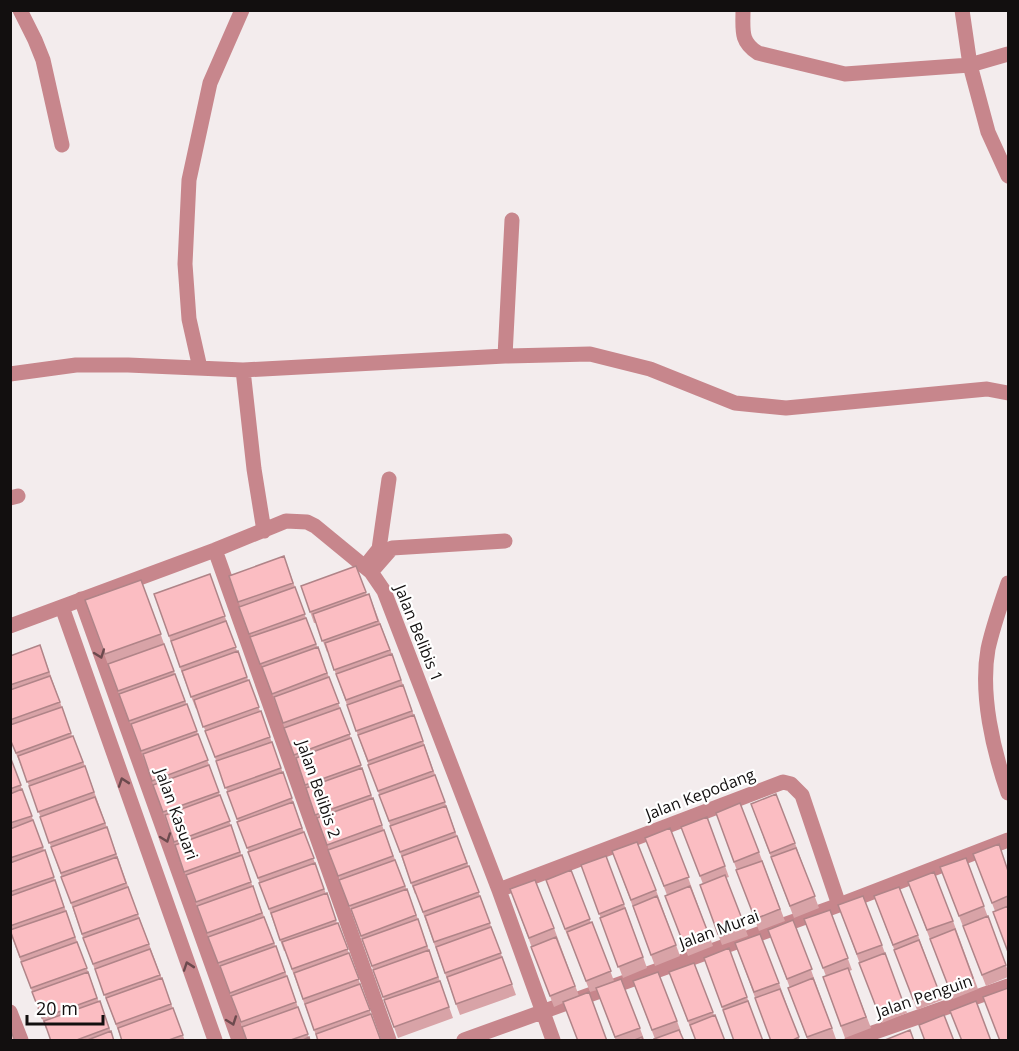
<svg xmlns="http://www.w3.org/2000/svg" width="1019" height="1051" font-family="'Open Sans',sans-serif">
<style>
.lines{fill:none;stroke-linecap:round;stroke-linejoin:round}
.minor{stroke:#c7868c;stroke-width:15}
.wall{fill:#d8a3a7}
.building{fill:#fbbdc2;stroke:#b08488;stroke-width:1.5}
.oneway{stroke:#6c4a4e}
.labels{text-anchor:middle;dominant-baseline:central;stroke-width:4.5;stroke-linejoin:round;paint-order:stroke}
.street-label{font-size:16px;fill:#120f0f;stroke:#fff}
</style>
<rect width="100%" height="100%" fill="#f3eced"/>
<g class="lines">
<!-- minor -->
<path class="minor" d="M20 10 35 40 43 60 62 145
M743 10C743 30 740 42 758 53L845 74 970 65 1008 54
M962 10 970 65 988 132 1008 176
M505 356 512 220
M200 368 189 319 185 264 189 180 210 83 242 10
M243 370 254 469 264 531
M10 374 76 365H128L243 370 505 356 590 354 650 369 735 403 786 408 987 389 1008 393
M10 498 18 496
M215 550 389 1040
M367 564 379 549 389 479
M371 572 392 548 505 541
M1008 583C1001 604 993 626 988 649 980 694 993 750 1008 793
M81 599 239 1040
M62 607 215 1040
M10 626 215 550 286 521 307 522 315 526 371 572 384 591 499 890 553 1040
M499 890 783 782 791 784 802 795 839 905
M10 1012 21 1040
M464 1040 839 905 1008 840
M852 1040 1008 986"/>
</g>
<!-- wall -->
<path class="wall" d="M284 556 306 618 329 677 386 836 418 919 453 1018 398 1038 229 576Z
M356 566 367 595 369 594 392 654 457 836 480 896 516 995 460 1015 416 894H415L404 864 328 652H327L316 623H314L301 586Z
M210 574 237 651 270 737 326 894 337 923H338L381 1041H318L285 951H284L273 921 230 799 197 708 196 709 184 679 154 594Z
M141 580 175 674 198 734 255 893 287 976 310 1041H247L234 1004 201 918 145 762 112 676 85 600Z
M40 645 72 736H73L85 766 142 925 185 1041H122L87 949 32 793 10 739V656Z
M10 759H11L99 1002 100 1001 114 1041H51L47 1029H46L10 932Z
M751 804 795 843 819 908 794 918Z
M716 813 759 852 785 921 759 931Z
M707 817 729 877 726 878 748 936 722 945 700 885 703 884 681 827Z
M670 828 713 946 688 956 665 896 667 895 645 838Z
M612 851 656 890 680 956 655 966Z
M973 854 1008 871V952L995 911Z
M966 858 1008 971V977L986 986 940 867Z
M581 865 624 904 647 968 623 978Z
M571 870 591 923 592 922 614 981 621 979 644 1039 643 1040V1041H616L597 990 590 992 570 940H569L546 880Z
M908 882 953 921 978 989 953 999Z
M510 889 554 928 579 996 554 1007Z
M874 896 918 935 942 1000 917 1010Z
M838 905 882 945 907 1013 882 1023Z
M830 910 852 970 849 971 871 1028 845 1038 823 977 826 976 804 919Z
M793 920 836 1039 832 1041H808L788 988H790L768 930Z
M735 943 779 983 800 1041H771Z
M729 948 751 1008 723 1010 704 958Z
M694 963 714 1015 692 1032 669 972Z
M633 981 677 1021 681 1032 655 1039Z"/>
<!-- building -->
<path class="building" d="M284 556 293 583 238 602 229 576Z
M356 566 366 592 310 612 301 586Z
M210 574 225 616 169 636 154 594Z
M141 580 161 634 105 654 85 600Z
M295 587 305 614 249 634 239 607Z
M369 594 378 621 322 641 313 614Z
M306 618 316 644 260 664 250 637Z
M226 621 236 647 180 667 171 641Z
M380 624 390 650 334 670 325 643Z
M164 644 174 671 118 691 108 664Z
M40 645 49 672 10 685V656Z
M318 647 327 673 272 694 262 667Z
M238 651 247 677 191 697 182 671Z
M392 654 401 680 346 700 336 674Z
M175 674 185 701 129 721 119 694Z
M50 676 60 702 10 720V690Z
M329 677 339 703 283 723 274 697Z
M249 680 259 707 203 727 194 700Z
M403 685 412 711 356 731 347 705Z
M187 704 197 731 141 751 131 724Z
M62 707 71 733 16 753 10 739V725Z
M340 708 350 734 294 755 284 728Z
M261 711 270 737 215 757 205 731Z
M414 715 423 741 368 761 358 735Z
M198 734 208 760 152 781 143 754Z
M73 736 83 762 27 782 18 756Z
M351 738 361 765 305 785 296 758Z
M272 742 281 768 225 788 216 761Z
M424 745 433 771 378 791 368 765Z
M10 759H11L21 785 10 789Z
M209 765 219 792 163 812 153 785Z
M85 766 94 792 38 812 29 786Z
M362 768 371 795 315 815 306 788Z
M283 772 292 798 237 819 227 792Z
M435 775 445 802 389 821 379 795Z
M22 789 32 816 10 823V794Z
M776 794 795 843 770 853 751 804Z
M220 795 230 821 174 842 165 815Z
M95 797 105 823 49 843 40 817Z
M373 798 382 825 327 845 317 818Z
M293 802 302 828 247 848 237 822Z
M740 803 759 852 734 862 716 813Z
M446 806 455 832 400 852 390 826Z
M707 817 725 866 700 876 681 827Z
M33 820 43 847 10 858V829Z
M231 825 240 852 184 872 175 845Z
M107 827 116 854 61 873 51 847Z
M670 828 689 877 664 886 645 838Z
M384 830 393 856 338 876 328 850Z
M304 832 314 858 258 878 248 852Z
M457 836 467 863 411 883 402 856Z
M637 842 656 890 631 900 612 851Z
M999 844 1008 871V896L992 903 973 854Z
M796 848 815 896 790 906 771 857Z
M45 850 54 877 10 892V863Z
M242 855 251 882 196 902 186 875Z
M606 856 624 904 599 914 581 865Z
M117 857 126 883 71 903 61 877Z
M966 858 984 906 959 916 940 867Z
M395 860 405 886 349 906 339 880Z
M762 861 780 909 755 919 736 870Z
M315 863 324 889 269 909 259 883Z
M469 866 479 892 423 912 413 886Z
M571 870 590 919 565 929 546 880Z
M934 872 953 921 927 930 908 882Z
M725 875 744 924 718 934 700 885Z
M55 880 64 907 10 926V896Z
M535 880 554 928 529 938 510 889Z
M253 886 262 913 207 933 197 906Z
M690 886 709 935 684 945 665 896Z
M128 887 138 914 82 934 73 907Z
M899 887 918 935 893 945 874 896Z
M407 889 416 915 361 936 351 909Z
M327 893 336 920 280 940 271 913Z
M480 896 490 923 434 942 425 916Z
M657 896 676 945 651 955 633 906Z
M863 896 882 945 857 954 838 905Z
M1008 906V952L993 912Z
M625 908 643 957 618 967 600 918Z
M830 910 848 958 823 968 804 919Z
M66 911 75 937 20 957 10 930Z
M988 916 1006 965 982 975 963 926Z
M264 917 274 943 218 963 208 937Z
M139 918 149 944 93 964 83 938Z
M418 919 427 946 372 966 362 939Z
M793 920 812 969 787 979 768 930Z
M592 922 611 971 586 981 567 932Z
M338 923 348 949 292 969 282 942Z
M491 927 501 953 445 973 436 947Z
M955 929 973 978 949 988 930 939Z
M760 934 779 983 754 992 735 943Z
M556 937 575 986 550 996 531 947Z
M919 940 938 989 913 999 894 950Z
M77 942 87 968 31 988 21 962Z
M276 946 285 972 230 993 220 966Z
M729 948 747 997 722 1007 704 958Z
M150 949 160 975 104 995 95 969Z
M429 950 438 977 383 997 373 970Z
M349 953 359 979 303 999 294 973Z
M885 953 903 1002 878 1012 859 963Z
M502 957 512 984 456 1004 447 977Z
M694 963 713 1012 688 1021 669 972Z
M848 968 866 1017 841 1026 823 977Z
M88 972 97 998 42 1018 32 992Z
M658 972 677 1021 652 1030 633 981Z
M287 976 296 1002 241 1022 231 996Z
M162 978 171 1004 116 1024 106 998Z
M813 978 832 1028 807 1037 788 988Z
M621 979 640 1028 615 1037 596 988Z
M440 981 449 1007 394 1027 384 1000Z
M360 984 370 1010 314 1030 305 1004Z
M1008 988V1041H1000L983 997Z
M780 989 799 1037 791 1041H771L755 998Z
M589 992 607 1041H578L563 1002Z
M100 1001 109 1028 74 1041H51L44 1021Z
M748 1001 763 1041H734L723 1010Z
M976 1001 991 1041H962L950 1011Z
M298 1007 308 1034 288 1041H247L242 1027Z
M173 1008 183 1035 166 1041H122L118 1028Z
M371 1014 381 1041H318L316 1034Z
M715 1015 725 1041H696L690 1025Z
M944 1015 954 1041H925L919 1025Z
M10 1029 15 1041H10Z
M679 1030 684 1041H655L654 1039Z
M910 1030 914 1041H885V1040Z
M111 1031 114 1041H85Z
M309 1037 310 1041H301Z
M642 1037 643 1041H632Z"/>
<!-- one-way arrows -->
<defs><path id="oneway-chevron" d="M-2-3.5L2.5 0L-2 3.5" fill="none" stroke-width="1.6" stroke-linecap="round" stroke-linejoin="round" transform="scale(1.5)"/></defs>
<g class="oneway">
<use href="#oneway-chevron" transform="translate(100 654) rotate(70)"/>
<use href="#oneway-chevron" transform="translate(123 782) rotate(-109)"/>
<use href="#oneway-chevron" transform="translate(166 838) rotate(70)"/>
<use href="#oneway-chevron" transform="translate(188 966) rotate(-109)"/>
<use href="#oneway-chevron" transform="translate(232 1021) rotate(70)"/>
</g>
<g class="labels">
<!-- street labels -->
<g class="street-label">
<text transform="translate(419 633) rotate(68)">Jalan Belibis 1</text>
<text transform="translate(319 789) rotate(71)">Jalan Belibis 2</text>
<text transform="translate(700 794) rotate(-21)">Jalan Kepodang</text>
<text transform="translate(177 814) rotate(70)">Jalan Kasuari</text>
<text transform="translate(719 929) rotate(-20)">Jalan Murai</text>
<text transform="translate(924 996) rotate(-19)">Jalan Penguin</text>
</g>
</g>
<!-- border -->
<rect width="1019" height="1051" fill="none" stroke="#120f0f" stroke-width="24"/>
<!-- scale -->
<path d="M27 1015v9h76v-9" fill="none" stroke="#120f0f" stroke-width="3"/>
<text x="36" y="1015" font-size="18" fill="#120f0f" stroke="#ffffff" stroke-width="4.5" paint-order="stroke">20 m</text>
</svg>
